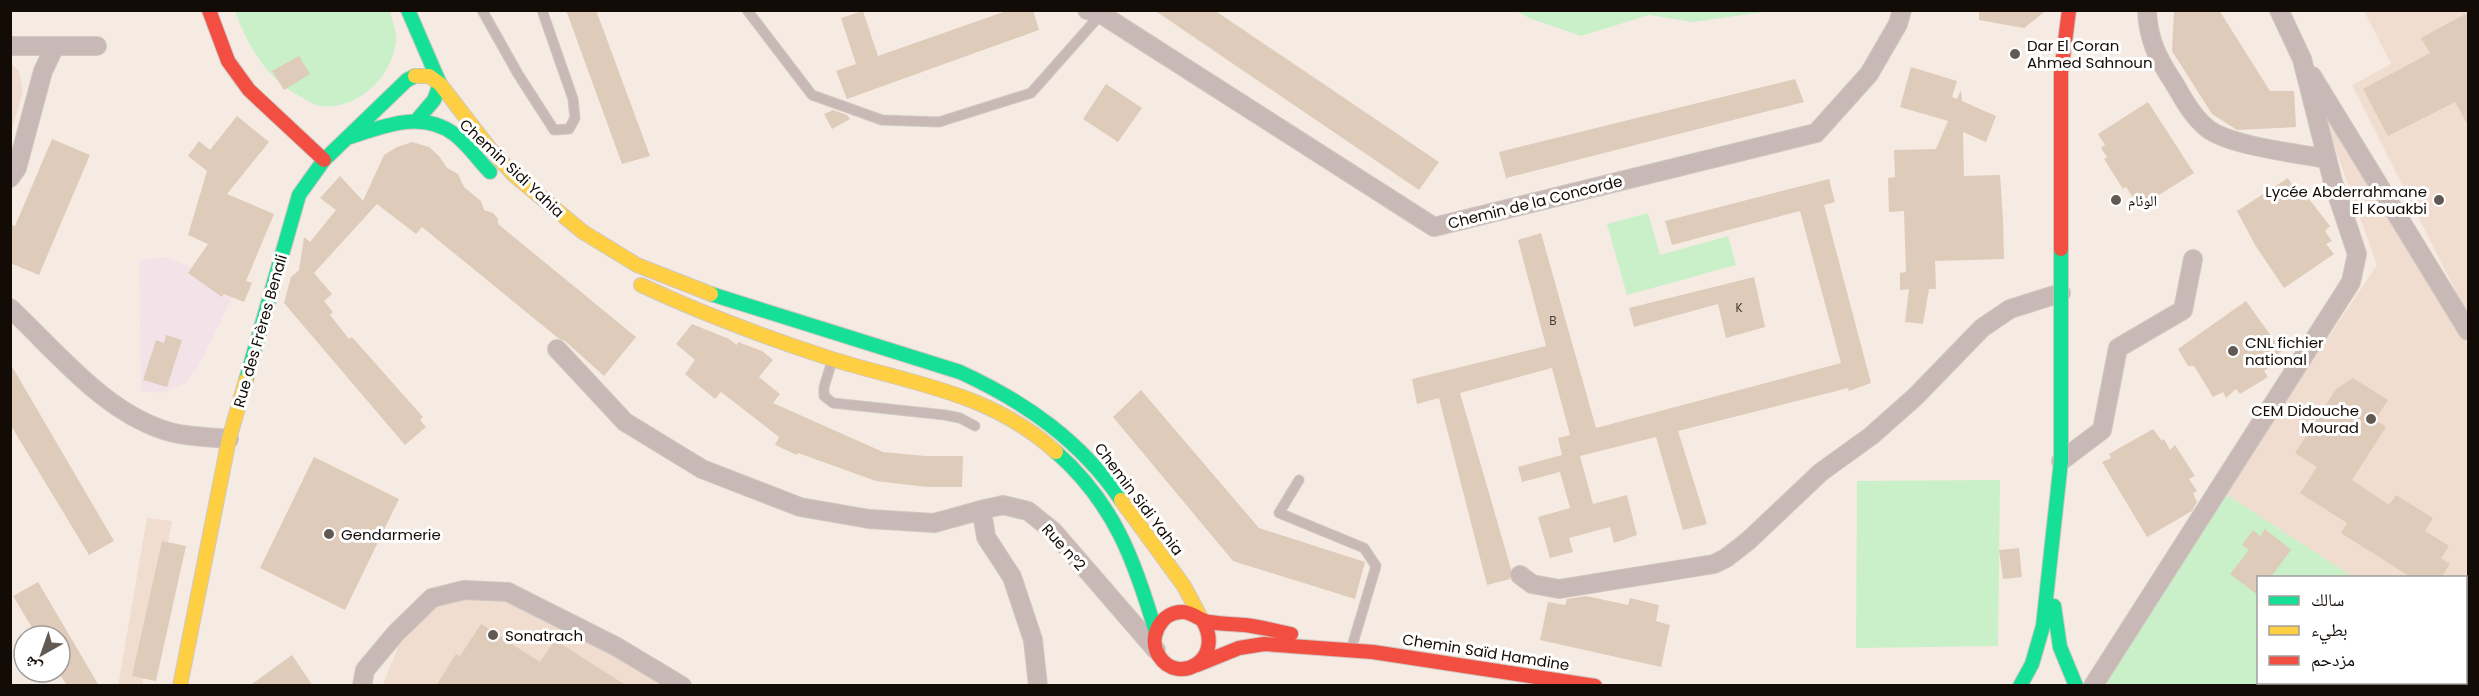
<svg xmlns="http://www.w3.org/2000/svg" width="2479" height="696" font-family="Poppins,'Noto Naskh Arabic',sans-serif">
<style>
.built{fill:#f0ddcf}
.industrial{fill:#f3e3e9}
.green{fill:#c9f0c9}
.building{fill:#dfcbb9}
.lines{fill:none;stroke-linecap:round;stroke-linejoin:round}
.lane-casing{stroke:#d0c7c0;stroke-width:11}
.street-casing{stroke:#d0c7c0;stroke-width:20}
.fast-casing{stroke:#d0c7c0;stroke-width:16}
.slow-casing{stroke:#d0c7c0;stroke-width:16}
.jam-casing{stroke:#d0c7c0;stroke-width:16}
.lane{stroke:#c8b9b7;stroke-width:9}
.street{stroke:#c8b9b7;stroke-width:18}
.fast{stroke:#16e098;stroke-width:14}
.slow{stroke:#ffcf43;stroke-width:14}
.jam{stroke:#f24e42;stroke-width:14}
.poi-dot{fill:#625952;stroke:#fff;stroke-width:2}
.labels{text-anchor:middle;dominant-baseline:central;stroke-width:6;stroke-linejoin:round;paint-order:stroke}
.number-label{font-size:12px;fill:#463b32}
.poi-label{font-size:15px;fill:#130b05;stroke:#fff;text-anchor:start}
.street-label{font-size:15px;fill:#130b05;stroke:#fff}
</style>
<rect width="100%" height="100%" fill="#f6ebe2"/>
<!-- built -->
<path class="built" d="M2364 11H2468V316L2352 85 2391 64Z
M11 63 19 71 23 92 11 132Z
M2330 116 2468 346V594L2466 597V578L2353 577 2224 493 2377 265 2325 120Z
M147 518 172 521 142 685 118 686Z
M486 592 559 624 669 686H382L399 645 418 622 444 601Z"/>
<!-- industrial -->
<path class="industrial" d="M167 257 237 288 197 369 185 383 163 393 141 391 139 260Z"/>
<!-- green -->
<path class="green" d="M235 11H390C392 20 397 32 396 42 392 77 357 111 320 106 314 105 308 101 303 98 268 81 248 47 235 11Z
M1516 11H1770L1693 22 1649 15 1581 36 1529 18Z
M1648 213 1660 255 1728 236 1736 265 1627 295 1607 224Z
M2000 480 1998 646 1856 648 1857 481Z
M2224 493 2353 577 2258 578V682L2410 683 2408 686H2112L2106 682Z"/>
<!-- building -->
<path class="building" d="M566 10H596L650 156 622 164Z
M1009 10H1033L1039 30 847 99 836 71 856 64 841 18 863 11 878 56Z
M1154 10H1214L1439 162 1419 190Z
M1979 10H2047L2024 28 1979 20Z
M2174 10H2219L2270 91H2294L2296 127 2237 130 2212 114 2172 51Z
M2469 12V127L2455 102 2388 136 2363 89 2430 53 2421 38Z
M299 56 310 74 284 90 272 71Z
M1911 67 1957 81 1952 97 1957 99 1961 90 1962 101 1996 116 1986 142 1963 132 1964 176 2000 175 2003 220 2004 259 1935 261 1936 289H1929L1923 324 1905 322 1909 289 1900 290V273L1906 272 1904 211 1889 212 1888 178 1895 177 1894 150 1936 149 1948 121 1900 107Z
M1795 79 1804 102 1506 178 1499 152Z
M1106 84 1142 108 1118 142 1083 119Z
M2148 102 2194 173 2143 205 2138 197 2134 199 2126 187 2123 189 2104 159 2107 157 2101 148 2105 145 2098 134Z
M833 110 847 115 850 119 832 129 824 114Z
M237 116 269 142 227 194 274 214 246 281 252 283 244 302 224 294 222 297 188 273 208 244 188 235 207 171 188 156 199 141 210 150Z
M52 139 90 155 39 275 10 263V224L15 226Z
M412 142 429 147 439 156 447 168 458 174 464 187 481 201 484 210 493 213 498 219V224L636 337 604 376 565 341 558 338 422 227 416 234 377 204 314 273 332 294 324 301 333 312 330 315 349 339 352 337 423 417 420 420 426 427 405 445 284 303 291 277 299 270 304 237 310 242 336 210 320 198 340 176 363 201 384 155 397 147Z
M2288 178 2296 191 2299 189 2306 201 2309 199 2330 226 2325 231 2332 241 2326 244 2334 254 2284 288 2255 245 2237 211Z
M1829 179 1835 202 1824 205 1871 383 1849 391 1848 388 1678 431 1707 524 1683 530 1656 437 1580 456 1593 504 1627 495 1637 535 1614 543 1610 527 1569 538 1573 552 1550 558 1538 517 1570 508 1560 472 1522 482 1518 467 1562 455 1558 438 1570 435 1552 368 1460 393 1511 569 1510 579 1487 585 1439 398 1417 404 1412 379 1546 346 1518 240 1541 233 1596 428 1841 363 1800 211 1672 245 1665 221Z
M1754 277 1765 327 1726 338 1718 304 1634 327 1629 308Z
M2246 301 2282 351 2272 358 2275 363 2264 371 2268 377 2240 394 2236 389 2226 398 2223 392 2213 397 2194 366H2188L2178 349Z
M692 324 729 339 737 345 738 342 762 351 773 360 759 377 780 394 773 403 883 452 925 456H963L962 487H927L876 481 798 453 797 455 775 445 779 437 721 392 715 399 685 374 695 360 676 344Z
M166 335 182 340 167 387 143 380 156 340 164 343Z
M10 363 114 541 89 555 10 424Z
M2353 378 2388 400 2375 420 2386 427 2352 480 2389 505 2396 495 2433 518 2425 531 2449 546 2441 558 2450 564 2441 578H2412L2341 533 2347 523 2300 493 2317 467 2295 453 2336 389Z
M1141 390 1259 528 1365 562 1355 599 1233 561 1113 417Z
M2153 429 2162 441 2164 439 2170 450 2175 445 2195 476 2189 479 2197 491 2193 493 2197 502 2192 511 2147 537 2102 462 2111 458 2109 454Z
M314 457 399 499 345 610 260 568Z
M2265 529 2291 550 2270 578H2259V596L2230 574 2249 550 2242 545 2253 530 2260 536Z
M162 541 186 546 156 681 132 676Z
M2019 548 2022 577 2003 579 1999 550Z
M38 582 78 650 99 686H67L60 674V636H37L13 596Z
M1586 596 1628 605 1630 598 1659 605 1656 621 1670 625 1661 667 1540 640 1548 602 1565 605 1567 599Z
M481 624 540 662 555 640 627 686H436L456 654 460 656Z
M292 655 313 686H249Z"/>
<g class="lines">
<!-- lane casing -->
<g class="lane-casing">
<path id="lane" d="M482 10 518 74 554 130 569 129 575 118 573 99 542 10
M747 10 812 95 882 120 939 122 1031 93 1101 14
M832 361 824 387V396L833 403 945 415 960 418 975 426
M1299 480 1279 513 1364 548 1376 566 1353 643"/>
</g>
<!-- street casing -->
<g class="street-casing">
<path id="street" d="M1087 10 1101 14 1434 227 1816 133 1869 74 1898 24 1902 10
M2147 10C2148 40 2158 59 2174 83 2183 98 2192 116 2207 128 2229 146 2297 153 2327 159
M10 46H97
M2312 76 2468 331
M10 178 17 168 43 71 55 46
M10 308C58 353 108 417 174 433 191 437 211 437 229 439
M557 349 625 422 702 469 800 507 869 519 934 523 985 509
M2061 461 2102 430 2118 348 2183 310 2193 259
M1520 575 1532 584 1559 589 1714 564 1726 558 1748 541 1821 472 1871 436 1915 397 1982 328 2010 309 2061 293
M362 686 365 670 396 633 432 598 464 590 508 592 617 647 682 686
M1038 686 1033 640 1012 577 986 537 983 518 985 509 1003 505 1028 511 1053 531 1156 650
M2093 686 2351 282 2357 254 2333 182 2302 59 2279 10"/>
</g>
<!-- fast casing -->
<g class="fast-casing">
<path id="fast" d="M408 10 440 84 434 100 417 120
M350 137C384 126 422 110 454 134 468 144 478 160 490 172
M711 294 960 372C1025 402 1080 440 1121 500
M246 380 299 195 324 160 407 80 415 76
M1056 452C1114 503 1135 561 1156 633
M2054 606 2060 647 2076 686
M2020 686 2032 664 2043 626 2061 461V249"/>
</g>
<!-- slow casing -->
<g class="slow-casing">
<path id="slow" d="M415 76H429L440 84 490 149 514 175 583 232 637 265 711 294
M641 285C703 314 767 338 832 359 912 384 990 392 1056 452
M1121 500 1184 586 1202 620
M180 686 229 439 246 380"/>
</g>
<!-- jam casing -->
<g class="jam-casing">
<path id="jam" d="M209 10 228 61 249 90 324 160
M2061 249V73L2069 10
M1203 621C1225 660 1178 686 1159 656 1147 638 1161 611 1183 612 1192 612 1199 620 1209 622 1221 624 1233 624 1245 625 1261 627 1276 631 1291 634
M1197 665 1239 648 1264 644 1373 652 1595 686"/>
</g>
<!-- lane -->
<use href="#lane" class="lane"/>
<!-- street -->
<use href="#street" class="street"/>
<!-- fast -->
<use href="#fast" class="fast"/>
<!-- slow -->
<use href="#slow" class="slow"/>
<!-- jam -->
<use href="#jam" class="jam"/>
</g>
<!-- markers -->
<g class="poi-dot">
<circle cx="2015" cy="54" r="6"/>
<circle cx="2116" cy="200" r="6"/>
<circle cx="2439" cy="200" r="6"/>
<circle cx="2233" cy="351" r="6"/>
<circle cx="2371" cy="419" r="6"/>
<circle cx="329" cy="534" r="6"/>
<circle cx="493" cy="635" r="6"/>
</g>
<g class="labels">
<!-- number labels -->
<g class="number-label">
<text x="1739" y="307">K</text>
<text x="1553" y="320">B</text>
</g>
<!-- poi labels -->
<g class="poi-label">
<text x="2027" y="45">Dar El Coran<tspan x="2027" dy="17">Ahmed Sahnoun</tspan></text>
<text x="2427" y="191" text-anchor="end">Lycée Abderrahmane<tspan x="2427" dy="17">El Kouakbi</tspan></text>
<text x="2128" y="200">الوئام</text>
<text x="2245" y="342">CNL fichier<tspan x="2245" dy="17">national</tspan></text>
<text x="2359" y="410" text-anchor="end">CEM Didouche<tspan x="2359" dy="17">Mourad</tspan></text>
<text x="341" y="534">Gendarmerie</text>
<text x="505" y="635">Sonatrach</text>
</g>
<!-- street labels -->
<g class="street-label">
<text transform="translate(512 168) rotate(43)">Chemin Sidi Yahia</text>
<text transform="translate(1535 202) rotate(-14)">Chemin de la Concorde</text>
<text transform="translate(260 331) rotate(-74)">Rue des Frères Benali</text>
<text transform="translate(1139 499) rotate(53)">Chemin Sidi Yahia</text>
<text transform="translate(1064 547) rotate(48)">Rue n°2</text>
<text transform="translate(1486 652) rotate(9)">Chemin Saïd Hamdine</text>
</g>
</g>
<!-- border -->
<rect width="2479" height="696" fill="none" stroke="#130b05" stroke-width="24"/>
<!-- legend -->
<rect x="2257" y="576" width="210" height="108" fill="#ffffff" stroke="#a19d9b" stroke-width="1.5"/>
<rect x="2269" y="596" width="30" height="9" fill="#16e098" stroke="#a19d9b" stroke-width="1.5"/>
<text x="2311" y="606" font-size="18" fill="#130b05">سالك</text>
<rect x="2269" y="626" width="30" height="9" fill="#ffcf43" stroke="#a19d9b" stroke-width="1.5"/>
<text x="2311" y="636" font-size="18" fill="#130b05">بطيء</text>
<rect x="2269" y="656" width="30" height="9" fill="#f24e42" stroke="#a19d9b" stroke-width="1.5"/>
<text x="2311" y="666" font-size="18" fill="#130b05">مزدحم</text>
<!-- north arrow -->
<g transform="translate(42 654) rotate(220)"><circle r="28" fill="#ffffff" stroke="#a19d9b" stroke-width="1.5"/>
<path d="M0-4.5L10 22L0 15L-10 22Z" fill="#625952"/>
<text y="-9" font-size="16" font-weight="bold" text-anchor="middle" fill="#130b05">ش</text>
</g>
</svg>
